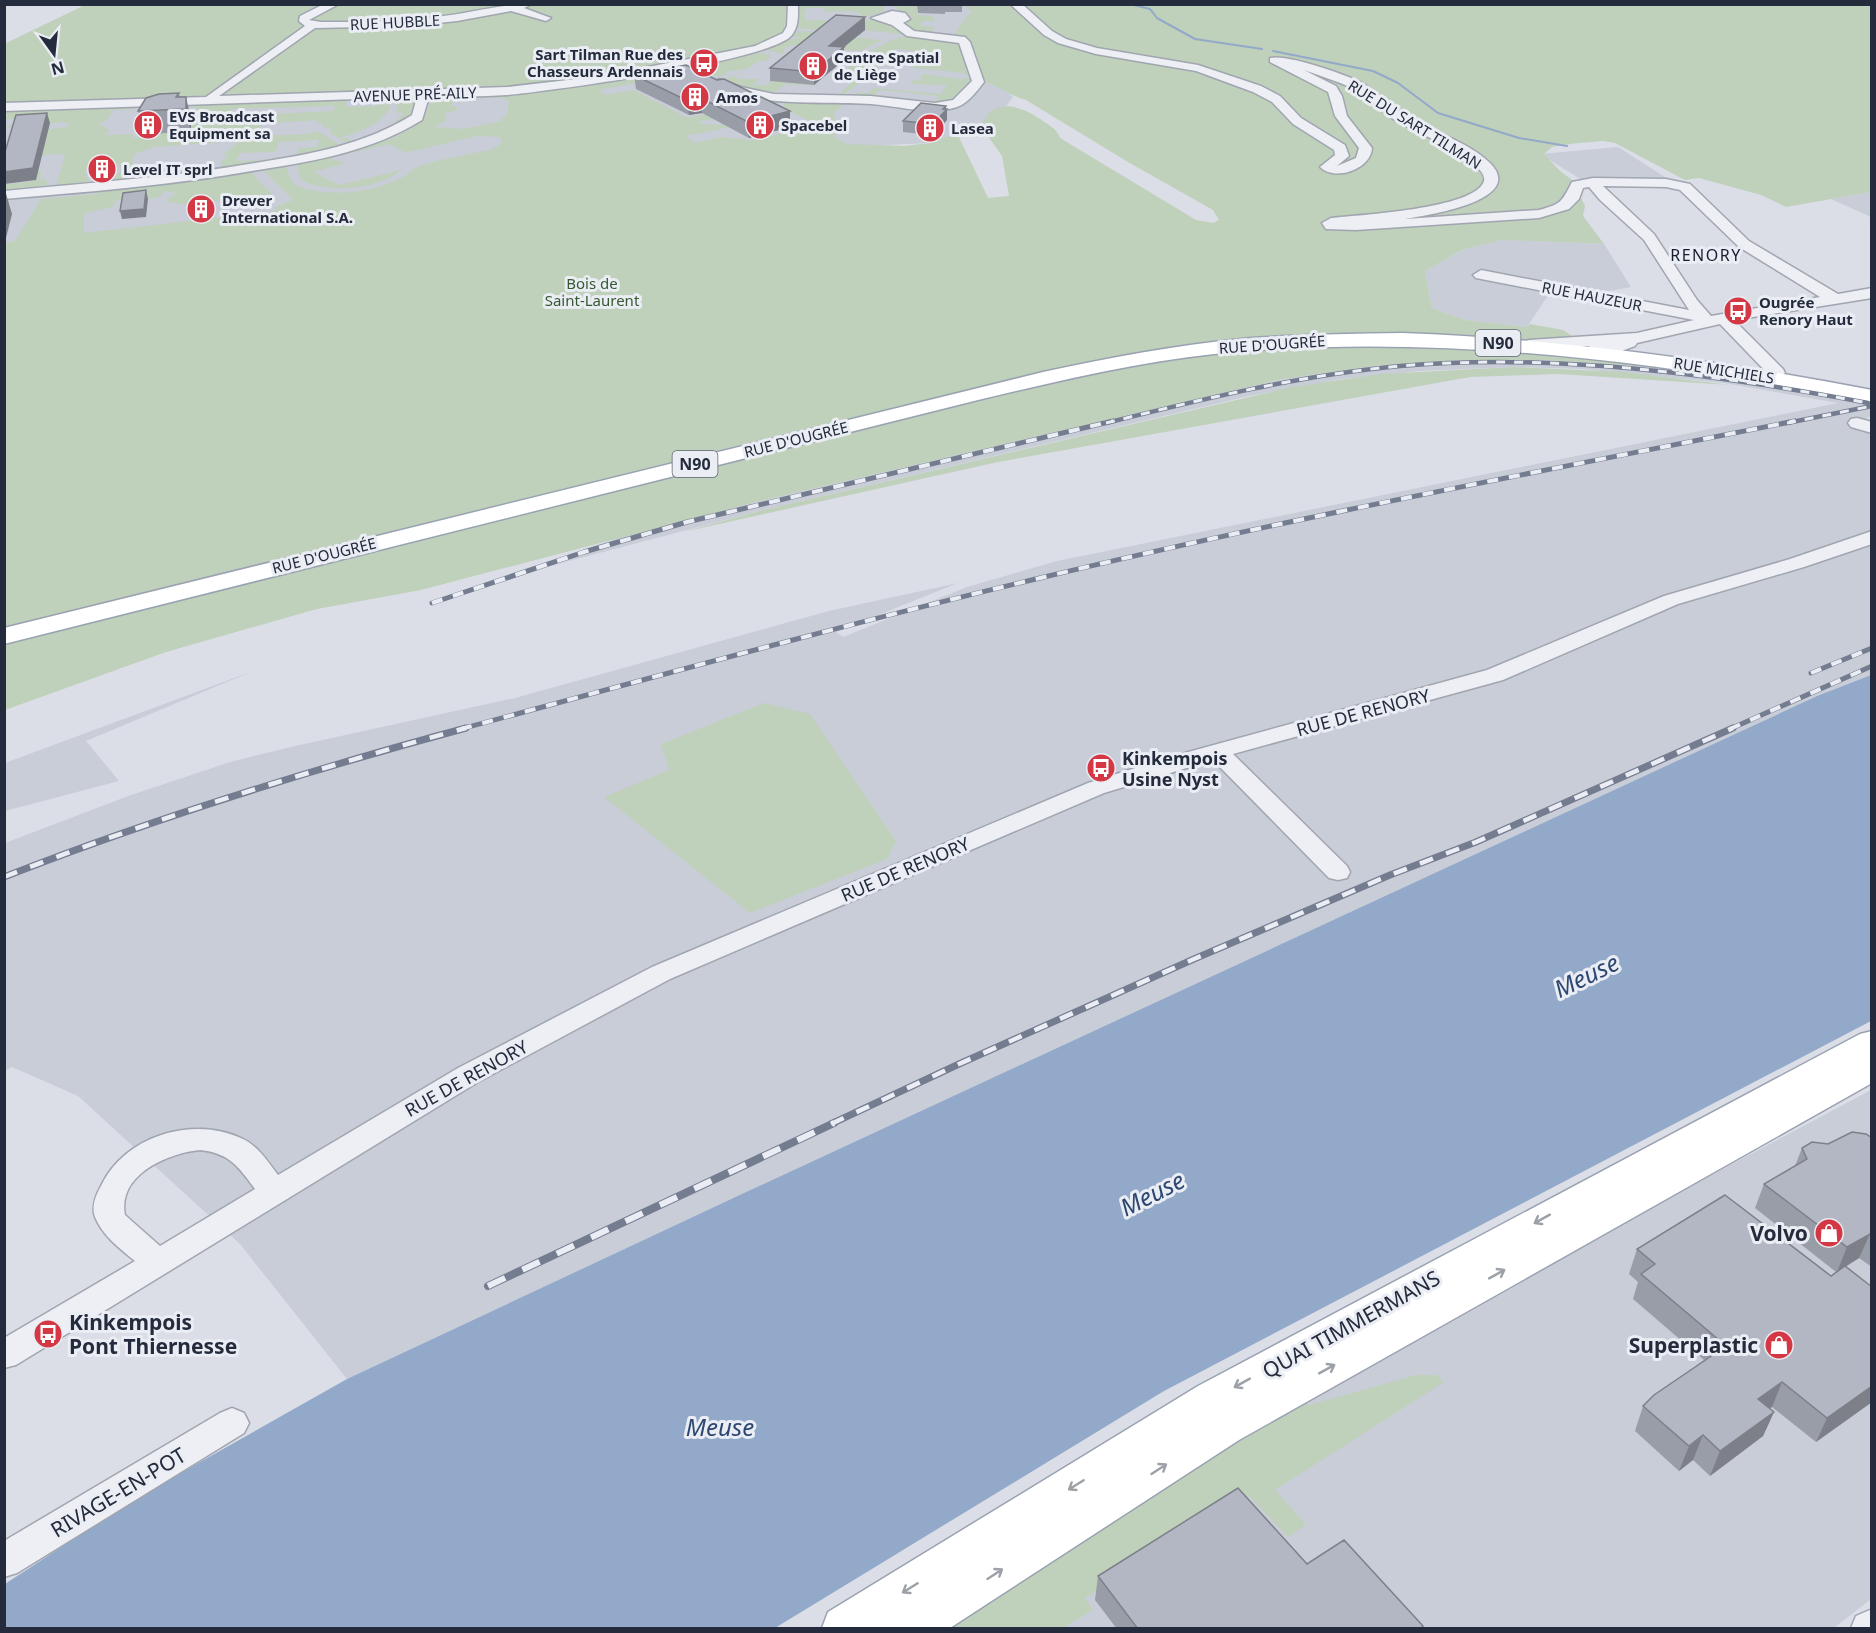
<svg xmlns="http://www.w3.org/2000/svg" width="1876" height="1633" font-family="'Noto Sans',sans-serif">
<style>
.built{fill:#c9cdd8}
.green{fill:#bfd0bb;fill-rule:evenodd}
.water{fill:#93a9c9}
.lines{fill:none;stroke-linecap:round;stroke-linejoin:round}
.stream{stroke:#93a9c9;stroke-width:2}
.minor-casing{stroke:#a0a5b0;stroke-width:3}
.major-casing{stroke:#9aa2b2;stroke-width:3}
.minor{fill:#edeff4;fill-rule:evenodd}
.major{fill:#fff;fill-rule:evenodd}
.rail-far3-casing{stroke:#747c90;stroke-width:4.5}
.rail-far2-casing{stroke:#747c90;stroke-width:5}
.rail-far1-casing{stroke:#747c90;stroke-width:7}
.rail-casing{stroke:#747c90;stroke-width:8}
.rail-far3{stroke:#eaedf4;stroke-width:3;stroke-dasharray:9;stroke-linecap:butt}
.rail-far2{stroke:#eaedf4;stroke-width:4;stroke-dasharray:11;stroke-linecap:butt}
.rail-far1{stroke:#eaedf4;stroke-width:4.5;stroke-dasharray:14;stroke-linecap:butt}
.rail{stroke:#eaedf4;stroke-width:6;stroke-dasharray:19;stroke-linecap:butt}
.wall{fill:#999da8}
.shaded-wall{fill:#7d8088}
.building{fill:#b2b7c3;stroke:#7d8088;stroke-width:1.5}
.oneway{stroke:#9ca0a7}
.labels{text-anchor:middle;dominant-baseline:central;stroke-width:6;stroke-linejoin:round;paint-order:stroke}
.far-street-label{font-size:15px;fill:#242b3c;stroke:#eaedf4}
.far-poi-label{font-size:15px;font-weight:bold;fill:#242b3c;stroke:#eaedf4;text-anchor:start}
.far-park-label{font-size:15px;fill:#365931;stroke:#eaedf4}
.far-neighbourhood-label{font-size:16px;letter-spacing:1.5px;fill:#171d2d;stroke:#eaedf4}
.shield{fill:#eaedf4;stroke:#5f6573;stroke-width:1.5}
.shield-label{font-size:16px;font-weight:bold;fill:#242b3c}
.street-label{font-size:18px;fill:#242b3c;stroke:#eaedf4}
.poi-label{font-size:18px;font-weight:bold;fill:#242b3c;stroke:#eaedf4;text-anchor:start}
.near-poi-label{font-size:21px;font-weight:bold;fill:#242b3c;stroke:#eaedf4;text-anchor:end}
.near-street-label{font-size:21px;fill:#242b3c;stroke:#eaedf4}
.near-water-label{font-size:24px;font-style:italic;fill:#2d4772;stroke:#eaedf4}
</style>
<rect width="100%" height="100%" fill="#dbdee6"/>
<!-- built -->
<path class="built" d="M787 4 982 5 1009 93 1013 97 1007 105 981 126 950 142 887 145 354 208 5 242V104L195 99 784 30Z
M1618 147 1671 181 1611 178 1582 180 1540 154Z
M1871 192V217L1831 199Z
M1502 240 1604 244 1631 287 1599 293 1555 285 1527 327 1465 320 1432 308 1425 271 1462 250Z
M1510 359 1621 364 1669 369 1670 366 1832 393 1871 402V417H1866L1872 422 1871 675 1817 696 744 1193 347 1379 240 1244 78 1096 12 1067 5 1071V843L131 795 230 762 295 746 515 698 829 611 958 583 836 632 843 637 967 587 1057 561 1838 403 1724 383 1582 369 1514 367 1419 371 1342 379 1249 396 763 510 474 586 630 534 756 502 1238 389 1283 379 1373 366Z
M253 671 86 741 119 781 5 811V763Z
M1871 1090V1599L1834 1628H1044L1221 1454 1556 1258Z"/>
<!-- green -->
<path class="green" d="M885 4 883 12 861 18 860 13 849 11 825 12 824 8H806L805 13H800V5Z
M1496 4 1871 5 1872 185H1870L1871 192 1786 207 1761 195 1699 178 1685 180 1615 143 1603 141 1569 144 1552 147 1544 154 1560 171 1572 180 1585 206 1583 216 1604 244 1502 240 1462 250 1425 271 1432 308 1465 320 1527 327 1530 324 1563 330 1578 340 1581 354 1670 366 1669 369 1546 360H1461L1373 366 1283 379 756 502 421 590 317 609 166 652 5 710V242L15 241 41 199 97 194V188H102L101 182 109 176 121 173 119 165 86 168 85 173 91 186 55 189 65 155C40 149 25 166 5 179V148H9L18 137H9V135L67 127 68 124 63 122 8 128 9 125 25 123V118L5 120 4 110 162 105 157 108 113 110 106 121 99 124 109 130 106 135 133 134 132 138 144 137 185 114H193L197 107H174L175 105 347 99 346 107 375 106 377 104 391 105C383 124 360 132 342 137L352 141C369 135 393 129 403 113L396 112 398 108 393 101 397 98 416 97 420 99C408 127 378 133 352 143L345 142 330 133 331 127 324 128 323 124 315 122 319 120 263 124 259 129 239 131 225 142 153 147 135 154 132 162 135 167 155 170V174L162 173 161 178 250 171 272 194 187 205 165 201 176 193 165 191 157 198 116 200 114 206 84 214V233L275 211V207L293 200 262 169 285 165 293 184C323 198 368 194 397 180 404 177 410 172 416 168 427 161 477 153 493 149L502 143 500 137 477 136 413 151 405 152 389 144 338 156 334 155C359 150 407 138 424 117 428 112 429 105 431 100L437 97 482 95 481 99 453 100 452 106 457 107V110L445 114 446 121 433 127 464 129 502 121 504 119H500L507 114 509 101 502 98H492L493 94 569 88 673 70 687 73 598 90 606 95 634 90 687 118 747 106 760 100 783 99 773 107 698 122C706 127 719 122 730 127L685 136 695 143 721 137 750 140 820 126 781 107 790 100 845 103 833 113 836 121 844 129 834 136 846 144 904 146 930 143 957 133 988 198 1009 196 1002 156 981 126C993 97 1020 105 1040 119 1049 125 1057 129 1060 138L1196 220 1213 223 1219 220 1213 210 1128 162 1026 100C1012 96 1000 88 986 82L968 40 947 33 954 34 972 10 967 9V5ZM335 106 333 111 230 116 232 112 230 111 234 109Z
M85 5H787L784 30 763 45 737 52 540 87 223 99 217 95 195 99 5 104 4 44Z
M895 5H917V15L932 16 935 21H923L920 26 934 27 931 34 914 32 904 25 913 17 899 12Z
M799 14H805V20H825V23H853V19C871 19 889 22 904 32L900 34 835 27 817 30 797 28Z
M799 31 814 32 811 34 819 35 882 40 861 51 796 45 788 46 782 51 787 52 782 54 767 50 789 39H797L799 37H792Z
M906 36 957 40C961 46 967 55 963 62L966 63 970 76 964 75 965 73 913 68 916 65 912 64 915 61 937 63 941 60V55L896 49 887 58 875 59 872 64 878 66 868 75 895 78 891 82 864 79 845 94V99L837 97 856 78 845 71C864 54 880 42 906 36Z
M758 53 771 55 766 61H759L747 69 725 72 728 75C717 77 704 77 696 67Z
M924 74 959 79 969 78 973 81C945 110 945 106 906 101L909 98H913L911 100 933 103 939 96 879 90 872 97H900L898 99H849L858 92 868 93 874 88 941 94 947 85 910 84 914 80H920L923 76H918Z
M735 76H738L736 79H759L753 85H767L771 81 824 86 785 84 775 92 825 97C789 95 754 94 720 80Z
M312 131 321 133 344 148 299 158 296 156 299 148 317 147 319 140 279 142 275 152 240 153 236 161 273 159 274 157 289 158 229 170 221 168 222 160 229 156 222 155 249 134 258 133 257 136 310 134Z
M325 157 346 163 313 172 340 185 401 170C378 190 328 194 301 180L296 163Z
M38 171H41L40 180 47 179 46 189 5 192V184L30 182Z
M1514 367 1623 372 1730 385 1559 374 1470 377 998 462 683 532 763 510 1292 387 1381 374Z
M764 703 810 714 896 841 887 859 750 913 604 797 669 770 661 744Z
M1416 1375H1436L1444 1382 1275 1490 1306 1525 1288 1537 1248 1495 1085 1598 1093 1610 1063 1628H947L1218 1454 1305 1402 1309 1405Z"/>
<!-- water -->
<path class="water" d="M1871 675V1021L1164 1391 775 1628H5V1584L138 1497 347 1379 744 1193 1817 696Z"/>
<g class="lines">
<!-- stream -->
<path class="stream" d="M1130 4 1150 9 1157 18 1195 39 1262 49
M1273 51 1373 71 1398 83 1438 113 1519 138 1567 146"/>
<!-- minor casing -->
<g class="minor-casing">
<path id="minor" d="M324 4H339L309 20 321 22C359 22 398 22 436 17 468 14 500 4 532 4L524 8 551 18 546 21 511 11 457 21 410 26 315 28 219 96 507 87 602 76 755 46 783 33 787 26 788 4H798C798 15 799 26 792 35 772 61 549 91 507 95 481 97 455 96 429 97L422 120C372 151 316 161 258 170 174 185 89 192 4 199V191C88 183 172 177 255 163 311 154 364 145 412 115L417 97 4 111V103L206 97 305 26 299 21 300 16Z
M1010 4H1022L1052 31 1066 39 1097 48 1198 65 1261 86 1280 96 1301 118 1345 145 1349 156 1337 166 1356 158 1359 148 1335 116 1328 92 1270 62V58C1288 54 1344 74 1362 83 1378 92 1390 107 1406 116 1433 132 1467 141 1490 163 1528 201 1424 216 1405 219L1539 210C1562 204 1562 201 1572 182L1593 178 1666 179 1690 184 1749 241 1838 294 1872 288V298L1734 320 1783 369 1785 373 1777 378 1771 377 1720 324 1637 343 1635 346C1617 352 1602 364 1589 346L1523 348 1521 345 1523 342 1529 340 1637 333 1694 320 1476 278 1473 275 1481 270 1689 310 1644 240 1600 200 1589 187 1583 188 1579 199 1569 209 1539 218 1356 230 1326 229 1322 223 1331 218C1358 215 1476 209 1484 181 1489 161 1411 130 1396 121 1381 111 1368 95 1352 88 1337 81 1320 76 1304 70L1336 86 1342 96 1347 116 1372 148C1371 169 1335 182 1320 167L1335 155 1334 150 1293 124 1272 102 1253 92 1196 71 1096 54 1058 43 1044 35ZM1603 186 1666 187 1680 190 1739 247 1820 297 1711 316 1697 300 1654 234Z
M892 11 905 13 910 19 903 23 914 31 965 37 970 42 984 82C977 91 968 103 957 107 929 116 899 106 871 104 834 101 739 108 713 83L719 79 741 87 774 94 871 96 935 103 953 100 972 81 959 43 907 36 892 25 871 18Z
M1857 418 1872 422V433L1851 427 1848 423 1851 419Z
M1872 531V544L1804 567 1678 604 1503 680 1233 754 1347 866 1350 872 1347 878 1338 880 1329 878 1213 760 1104 793 670 979 478 1082 16 1365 4 1368V1338L135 1261C120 1249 102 1235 95 1217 91 1206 96 1195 101 1186 125 1135 194 1115 243 1139 258 1146 268 1162 278 1175L458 1068 652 967 1088 783 1170 757 1487 670 1664 596 1790 559ZM200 1150C229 1153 238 1166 255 1189L160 1246 125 1215C117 1175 168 1153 200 1150Z
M232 1408 244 1413 249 1423 244 1433 17 1573 4 1577V1541L220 1413Z
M1872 1609V1628H1851L1856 1616Z"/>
</g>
<!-- major casing -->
<g class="major-casing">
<path id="major" d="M1402 333C1561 339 1716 360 1872 390V402C1664 363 1457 335 1245 351 1155 358 1066 379 978 400L4 644V628L1043 372C1109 358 1175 345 1242 339 1295 334 1349 334 1402 333Z
M1872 1031V1083L1239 1440 950 1628H822L828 1612 1198 1386 1860 1034Z"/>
</g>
<!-- minor -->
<use href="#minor" class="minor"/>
<!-- major -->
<use href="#major" class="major"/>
<!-- rail-far3 casing -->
<g class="rail-far3-casing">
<path id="rail-far3" d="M1106 423C1203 399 1301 375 1400 366 1557 353 1714 374 1868 403
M1787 423 1872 406"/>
</g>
<!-- rail-far2 casing -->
<g class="rail-far2-casing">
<path id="rail-far2" d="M432 603 584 552 687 522 1113 421
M1811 673 1872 648
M461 729C654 677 846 624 1040 578 1290 518 1543 471 1795 421
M1730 729 1872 666"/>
</g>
<!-- rail-far1 casing -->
<g class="rail-far1-casing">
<path id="rail-far1" d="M4 877C155 818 310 770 466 728
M831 1124 959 1064 1194 959 1390 875 1476 842 1733 728"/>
</g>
<!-- rail casing -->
<g class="rail-casing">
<path id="rail" d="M488 1286 834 1123"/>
</g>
<!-- rail-far3 -->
<use href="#rail-far3" class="rail-far3"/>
<!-- rail-far2 -->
<use href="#rail-far2" class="rail-far2"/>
<!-- rail-far1 -->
<use href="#rail-far1" class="rail-far1"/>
<!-- rail -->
<use href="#rail" class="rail"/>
</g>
<!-- wall -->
<path class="wall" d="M917 4H962V12H945V14L918 13Z
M865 17V30L844 47V60L814 85 770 81V68Z
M634 75 790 127 749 138 702 113 689 115 636 89Z
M179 93 180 97 191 119V132L144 134 138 111Z
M946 109H947V120L933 135 903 132V121Z
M1872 1138V1267L1859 1258 1845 1267 1872 1287V1402L1816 1442 1772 1407 1769 1408 1774 1412 1763 1436 1710 1476 1693 1460 1679 1471 1635 1431 1643 1406 1704 1360 1633 1299 1638 1282 1629 1274 1637 1249 1831 1276 1836 1272 1755 1208 1764 1184 1795 1166 1802 1148Z
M1098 1576 1423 1626V1629H1117L1095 1600Z"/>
<!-- shaded-wall -->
<path class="shaded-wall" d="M865 17V30L829 59V46Z
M844 47V60L814 85V72Z
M186 97 191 119V132L186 109Z
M701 98 702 113 689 115 688 101Z
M946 106V111L947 109V120L933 135V124Z
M790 111V127L749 138 748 122Z
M47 113 50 123 36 180 4 184V172Z
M5 190 12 214 6 238H4Z
M146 190 148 199 146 217 122 219 120 211Z
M1870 1234 1859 1258 1837 1272 1847 1247Z
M1782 1382 1772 1407 1748 1423 1758 1399Z
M1872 1386V1402L1816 1442 1827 1418Z
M1774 1412 1763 1436 1710 1476 1720 1451Z
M1703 1435 1693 1460 1679 1471 1689 1446Z"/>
<!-- building -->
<path class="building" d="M836 15 865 17 829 46 844 47 814 72 770 68Z
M686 65 717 80 724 79 790 111 748 122 701 98 688 101 634 75Z
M179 93 176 97H186V109L138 111 146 98 159 94Z
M921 103 946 106 943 109H947L933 124 903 121Z
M47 113 33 168 4 172V155L16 115Z
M146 190 144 209 120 211 123 193Z
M1852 1132 1866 1134 1872 1138V1235L1870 1234 1847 1247 1764 1184 1807 1159 1802 1148 1812 1142 1828 1144Z
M1725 1195 1831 1276 1845 1266 1872 1287V1386L1827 1418 1782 1382 1758 1399 1774 1412 1720 1451 1703 1435 1689 1446 1643 1406 1654 1395 1726 1346 1641 1274 1655 1264 1637 1249Z
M1238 1488 1307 1564 1344 1540 1423 1626 1420 1629H1138L1098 1576Z"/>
<!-- one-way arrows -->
<defs><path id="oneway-shaft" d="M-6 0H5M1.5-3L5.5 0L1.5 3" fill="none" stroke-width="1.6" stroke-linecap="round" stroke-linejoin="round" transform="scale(1.5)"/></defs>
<g class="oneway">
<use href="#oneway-shaft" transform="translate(1542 1219) rotate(151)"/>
<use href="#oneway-shaft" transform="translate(1497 1274) rotate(-29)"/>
<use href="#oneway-shaft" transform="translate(1327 1369) rotate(-29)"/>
<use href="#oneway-shaft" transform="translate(1242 1383) rotate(151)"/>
<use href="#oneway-shaft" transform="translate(1159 1469) rotate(-33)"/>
<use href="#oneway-shaft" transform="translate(1076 1485) rotate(148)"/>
<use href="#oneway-shaft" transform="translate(995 1574) rotate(-33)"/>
<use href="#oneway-shaft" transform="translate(910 1588) rotate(148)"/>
</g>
<!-- icons -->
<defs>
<g id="bus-disc" transform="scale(1.5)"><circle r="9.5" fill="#d33844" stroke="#eaedf4"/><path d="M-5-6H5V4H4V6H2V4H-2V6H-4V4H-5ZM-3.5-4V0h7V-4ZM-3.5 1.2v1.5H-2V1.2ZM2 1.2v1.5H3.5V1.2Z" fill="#fff"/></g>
<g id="building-disc" transform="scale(1.5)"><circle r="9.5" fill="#d33844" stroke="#eaedf4"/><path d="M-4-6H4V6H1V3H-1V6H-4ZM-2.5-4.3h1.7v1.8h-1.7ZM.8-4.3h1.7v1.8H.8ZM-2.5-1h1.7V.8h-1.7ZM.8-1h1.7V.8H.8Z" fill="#fff"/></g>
<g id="shop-disc" transform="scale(1.5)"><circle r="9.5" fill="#d33844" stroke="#eaedf4"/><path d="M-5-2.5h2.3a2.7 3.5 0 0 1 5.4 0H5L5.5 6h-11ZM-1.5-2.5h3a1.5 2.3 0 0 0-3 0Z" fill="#fff"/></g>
</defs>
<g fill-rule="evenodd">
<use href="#bus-disc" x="704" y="63"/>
<use href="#building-disc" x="813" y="66"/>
<use href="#building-disc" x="695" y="97"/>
<use href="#building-disc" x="148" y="125"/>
<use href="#building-disc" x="760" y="125"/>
<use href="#building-disc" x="930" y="128"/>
<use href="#building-disc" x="102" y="169"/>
<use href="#building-disc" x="201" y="209"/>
<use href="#bus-disc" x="1738" y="311"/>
<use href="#bus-disc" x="1101" y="768"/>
<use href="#shop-disc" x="1829" y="1233"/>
<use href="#bus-disc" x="48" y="1334"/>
<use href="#shop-disc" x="1779" y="1345"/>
</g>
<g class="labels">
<!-- far-street labels -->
<g class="far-street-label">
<text transform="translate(395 22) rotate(-3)">RUE HUBBLE</text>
<text transform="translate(415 94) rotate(-2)">AVENUE PRÉ-AILY</text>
<text transform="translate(1415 124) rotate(32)">RUE DU SART TILMAN</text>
<text transform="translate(1592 296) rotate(11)">RUE HAUZEUR</text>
<text transform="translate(1272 344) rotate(-4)">RUE D'OUGRÉE</text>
<text transform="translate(1724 370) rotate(9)">RUE MICHIELS</text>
<text transform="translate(796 439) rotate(-14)">RUE D'OUGRÉE</text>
<text transform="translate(324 555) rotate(-14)">RUE D'OUGRÉE</text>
</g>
<!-- far-poi labels -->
<g class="far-poi-label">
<text x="683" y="54" text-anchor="end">Sart Tilman Rue des<tspan x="683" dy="17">Chasseurs Ardennais</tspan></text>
<text x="834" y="57">Centre Spatial<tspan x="834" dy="17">de Liège</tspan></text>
<text x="716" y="97">Amos</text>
<text x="169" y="116">EVS Broadcast<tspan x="169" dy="17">Equipment sa</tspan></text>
<text x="781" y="125">Spacebel</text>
<text x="951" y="128">Lasea</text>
<text x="123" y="169">Level IT sprl</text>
<text x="222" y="200">Drever<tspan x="222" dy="17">International S.A.</tspan></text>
<text x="1759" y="302">Ougrée<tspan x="1759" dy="17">Renory Haut</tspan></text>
</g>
<!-- far-park labels -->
<g class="far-park-label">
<text x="592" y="283">Bois de<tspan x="592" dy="17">Saint-Laurent</tspan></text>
</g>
<!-- far-neighbourhood labels -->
<g class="far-neighbourhood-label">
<text x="1706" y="255">RENORY</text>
</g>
<!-- shield labels -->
<g class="shield">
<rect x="1475.5" y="330" width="45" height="26" rx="4.5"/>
<rect x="672.5" y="451" width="45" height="26" rx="4.5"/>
</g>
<g class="shield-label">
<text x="1498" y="343">N90</text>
<text x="695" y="464">N90</text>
</g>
<!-- street labels -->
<g class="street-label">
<text transform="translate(1363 712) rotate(-15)">RUE DE RENORY</text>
<text transform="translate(905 869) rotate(-23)">RUE DE RENORY</text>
<text transform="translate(466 1078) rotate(-29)">RUE DE RENORY</text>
</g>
<!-- poi labels -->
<g class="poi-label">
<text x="1122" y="758">Kinkempois<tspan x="1122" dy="21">Usine Nyst</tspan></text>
</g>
<!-- near-poi labels -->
<g class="near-poi-label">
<text x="1808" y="1233">Volvo</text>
<text x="69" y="1322" text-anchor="start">Kinkempois<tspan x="69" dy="24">Pont Thiernesse</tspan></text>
<text x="1758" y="1345">Superplastic</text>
</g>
<!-- near-street labels -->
<g class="near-street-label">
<text transform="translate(1351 1324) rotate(-29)">QUAI TIMMERMANS</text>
<text transform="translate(118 1492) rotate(-31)">RIVAGE-EN-POT</text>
</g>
<!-- near-water labels -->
<g class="near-water-label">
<text transform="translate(1586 975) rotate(-26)">Meuse</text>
<text transform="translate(1152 1193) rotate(-27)">Meuse</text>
<text x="720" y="1426">Meuse</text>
</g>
</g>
<!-- border -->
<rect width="1876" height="1633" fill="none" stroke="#242b3c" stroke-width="12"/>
<!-- north arrow -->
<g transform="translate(54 54) rotate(165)" stroke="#eaedf4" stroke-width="4.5" paint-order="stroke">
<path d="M0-4.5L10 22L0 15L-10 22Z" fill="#242b3c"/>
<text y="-9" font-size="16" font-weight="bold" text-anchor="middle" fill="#242b3c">N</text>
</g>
</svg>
